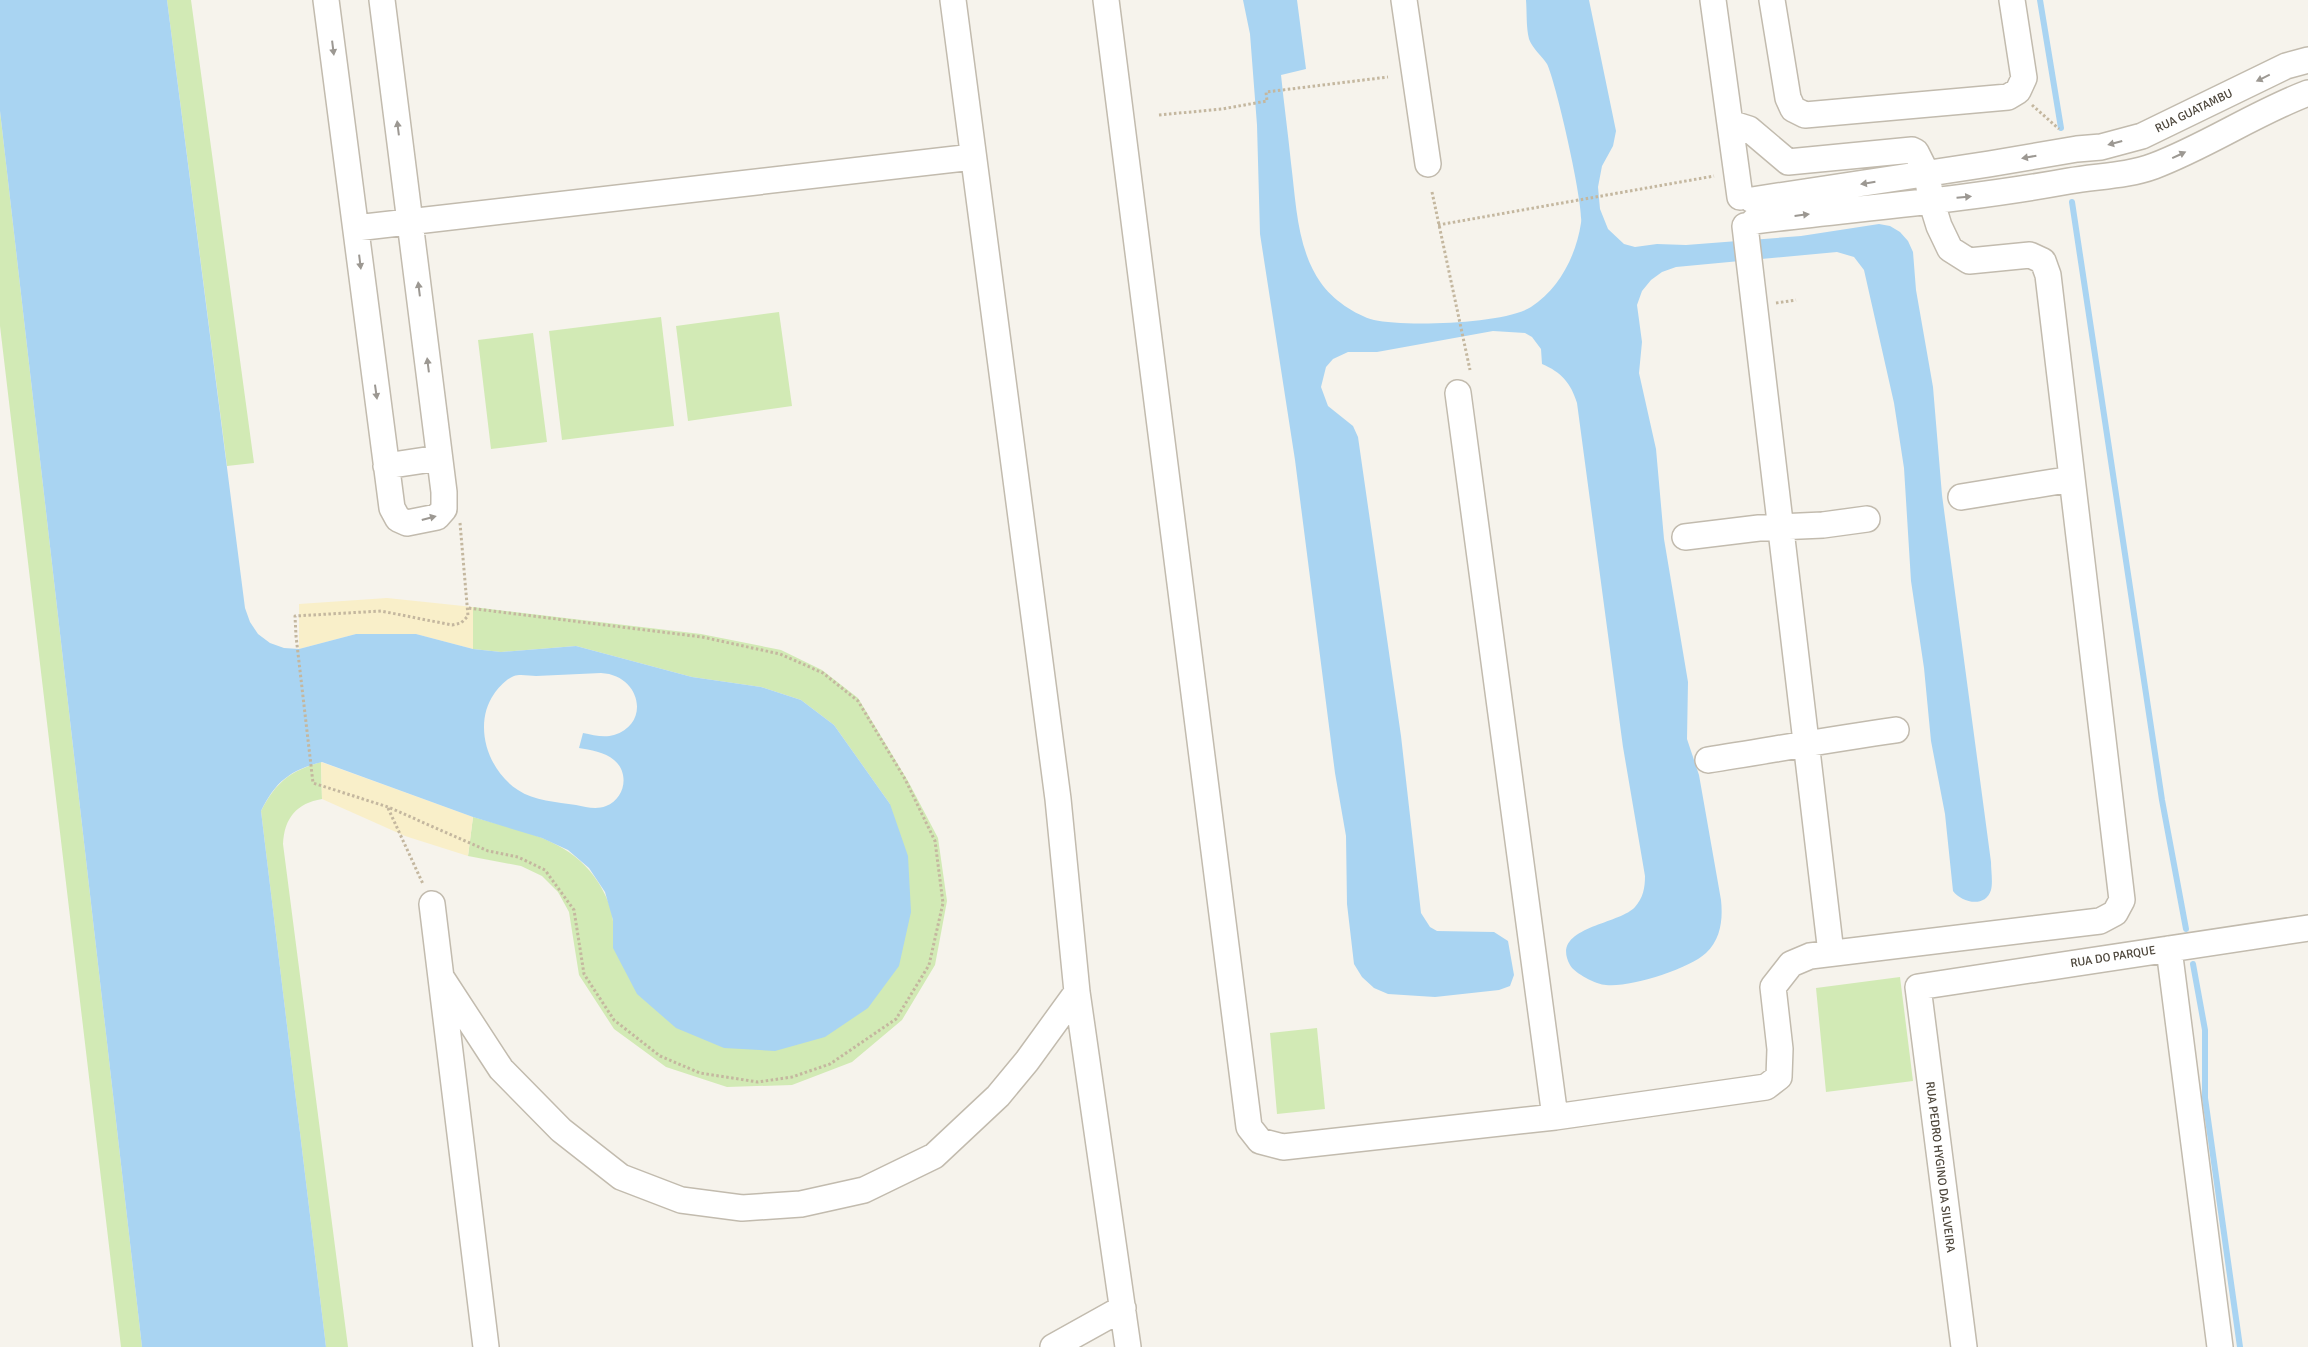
<svg xmlns="http://www.w3.org/2000/svg" width="2308" height="1347" font-family="Signika,sans-serif">
<style>
.green{fill:#d2eab5}
.sand{fill:#f9efc9}
.water{fill:#a9d4f2;fill-rule:evenodd}
.lines{fill:none;stroke-linecap:round;stroke-linejoin:round}
.stream{stroke:#a9d4f2;stroke-width:6}
.minor-casing{stroke:#c2bbae;stroke-width:28}
.path{stroke:#c4b79f;stroke-width:3;stroke-dasharray:2.5 2.5;stroke-linecap:butt}
.minor{stroke:#fff;stroke-width:25}
.oneway{fill:#9c9892}
.labels{text-anchor:middle;dominant-baseline:central;stroke-width:4;stroke-linejoin:round;paint-order:stroke}
.street-label{font-size:12px;fill:#4b4439;stroke:#fff}
</style>
<rect width="100%" height="100%" fill="#f6f3ec"/>
<!-- green -->
<path class="green" d="M167 0H191L254 463 227 466Z
M0 111 142 1347H121L0 326Z
M779 312 792 406 688 421 676 326Z
M661 317 674 426 562 440 549 331Z
M533 333 547 442 491 449 478 340Z
M473 607 701 634 781 650 822 670 858 698 908 781 938 838 947 901 935 965 902 1020 852 1062 792 1085 727 1087 666 1067 614 1029 579 975 569 912 558 892 542 876 521 866 468 856 473 817C520 831 570 838 598 882 605 893 612 908 613 921 613 930 613 939 613 948L890 804 834 725 801 700 761 687 692 677 576 646 501 652 473 649Z
M321 762 322 799C297 803 284 818 283 844L348 1347H326L261 811C276 782 290 771 321 762Z
M1900 977 1913 1081 1826 1092 1816 988Z
M1317 1028 1325 1109 1277 1114 1270 1033Z"/>
<!-- sand -->
<path class="sand" d="M387 598 473 607V649L416 634H356L299 649V604Z
M321 762 473 817 468 856 405 836 322 799Z"/>
<!-- water -->
<path class="water" d="M0 0H167L245 608 250 622 258 634 270 643 284 648 299 649 356 634H416L473 649 501 652 576 646 692 677 761 687 801 700 834 725 890 804 908 856 911 912 899 966 868 1008 825 1037 775 1051 724 1048 676 1028 637 994 613 948V920L605 892 589 868 568 850 542 838 473 817 322 762C290 770 275 782 261 811L326 1347H142L0 111ZM601 673C641 675 651 724 614 735 604 738 593 735 583 733L579 748C590 750 605 752 614 760 630 773 625 799 606 806 596 810 586 807 576 805 557 802 534 801 518 790 487 770 473 724 494 694 498 688 506 679 514 676 520 674 530 676 536 676 558 675 579 674 601 673Z
M1243 0H1297L1306 69 1281 75C1284 104 1288 134 1291 163 1296 202 1297 250 1321 283 1332 299 1355 315 1374 320 1404 327 1505 324 1531 307 1559 289 1576 256 1581 223 1584 205 1556 82 1547 64 1542 56 1532 48 1529 39 1526 27 1527 12 1526 0H1589L1616 131 1613 146 1602 166 1598 187 1600 209 1608 229 1624 244 1635 247 1657 244 1686 245 1801 236 1879 224 1890 226 1900 232 1908 241 1913 252 1916 290 1933 387 1942 495 1991 862C1991 870 1993 882 1991 890 1985 909 1961 902 1953 891L1945 814 1931 741 1924 668 1911 581 1904 468 1894 403 1864 270 1854 257 1837 252 1676 267 1662 272 1651 280 1642 291 1637 305 1642 342 1639 373 1656 449 1664 539 1688 682 1687 739 1699 775 1721 900C1723 919 1721 939 1706 953 1689 969 1629 988 1606 985 1597 985 1574 973 1570 965 1549 927 1619 925 1635 907 1643 898 1645 888 1645 876L1623 747 1577 403C1571 383 1561 372 1542 364L1541 349 1532 337 1525 333 1493 331 1377 352H1348L1333 359 1326 367 1321 387 1328 406 1353 426 1358 437 1401 736 1421 913 1430 927 1437 931 1494 932 1508 941 1514 975 1510 986 1499 990 1435 997 1388 994 1374 988 1362 977 1354 964 1347 904 1346 836 1335 773 1295 460 1260 234 1257 125 1250 34Z"/>
<g class="lines">
<!-- stream -->
<path class="stream" d="M2040 0 2061 128
M2072 202 2162 800 2186 929
M2193 964 2205 1030V1098L2240 1347"/>
<!-- minor casing -->
<g class="minor-casing">
<path id="minor" d="M326 0 392 508 398 519 407 523 437 517 444 509V492L382 0
M953 0 1058 799 1077 992 1128 1347
M1106 0 1249 1127 1260 1141 1283 1147 1555 1117 1766 1087 1779 1077 1780 1049 1773 987 1791 964 1810 956 2100 921 2115 913 2122 900 2048 275 2043 261 2030 255 1969 261 1950 249 1939 226 1931 200 1927 174 1916 152 1912 150 1788 162 1749 129 1730 123
M1404 0 1428 164
M1713 0 1740 197
M1772 0 1788 98 1793 109 1805 115 2008 97 2018 91 2024 78 2012 0
M1752 200 1989 164 2077 149 2101 147 2142 136 2286 66 2308 60
M1754 221C1859 208 1965 200 2069 181 2097 176 2127 176 2154 166 2207 146 2255 113 2308 93
M1745 226 1831 953
M356 228 973 157
M1458 393 1555 1117
M386 466 439 458
M1961 497 2072 479
M1685 537 1759 528 1823 525 1867 519
M1708 760C1771 750 1833 739 1896 730
M432 904 486 1347
M2169 949 2220 1347
M441 977 501 1069 561 1130 621 1177 681 1200 742 1208 801 1204 864 1190 934 1156 998 1096 1027 1061 1077 992
M1053 1347 1123 1308
M1964 1347 1918 987 2308 928"/>
</g>
<!-- path -->
<path class="path" d="M2032 105 2059 129
M1159 115 1222 109 1267 101 1266 92 1388 77
M1432 192 1470 370
M1438 225 1714 176
M1776 303 1796 300
M460 523 468 616 461 623 452 625 381 611 295 616 296 636 313 783 388 807 488 851 518 857 545 870 574 910 584 974 614 1020 660 1056 700 1073 758 1082 792 1077 830 1064 896 1019 929 965 943 903 935 841 905 779 858 701 823 673 780 654 702 637 468 608
M388 808 423 884"/>
<!-- minor -->
<use href="#minor" class="minor"/>
</g>
<!-- one-way arrows -->
<defs><path id="oneway-solid" d="M-6-.8H1V-3.2L6.5 0L1 3.2V.8H-6Z" transform="scale(1.25)"/></defs>
<g class="oneway">
<use href="#oneway-solid" transform="translate(333 48) rotate(83)"/>
<use href="#oneway-solid" transform="translate(2263 78) rotate(154)"/>
<use href="#oneway-solid" transform="translate(398 128) rotate(-97)"/>
<use href="#oneway-solid" transform="translate(2115 143) rotate(165)"/>
<use href="#oneway-solid" transform="translate(2179 155) rotate(-25)"/>
<use href="#oneway-solid" transform="translate(2029 157) rotate(170)"/>
<use href="#oneway-solid" transform="translate(1868 183) rotate(171)"/>
<use href="#oneway-solid" transform="translate(1964 197) rotate(-5)"/>
<use href="#oneway-solid" transform="translate(1802 215) rotate(-7)"/>
<use href="#oneway-solid" transform="translate(360 262) rotate(83)"/>
<use href="#oneway-solid" transform="translate(419 289) rotate(-97)"/>
<use href="#oneway-solid" transform="translate(428 365) rotate(-97)"/>
<use href="#oneway-solid" transform="translate(376 392) rotate(82)"/>
<use href="#oneway-solid" transform="translate(429 518) rotate(-15)"/>
</g>
<g class="labels">
<!-- street labels -->
<g class="street-label">
<text transform="translate(2194 111) rotate(-26)">RUA GUATAMBU</text>
<text transform="translate(2113 957) rotate(-9)">RUA DO PARQUE</text>
<text transform="translate(1940 1167) rotate(83)">RUA PEDRO HYGINO DA SILVEIRA</text>
</g>
</g>
</svg>
